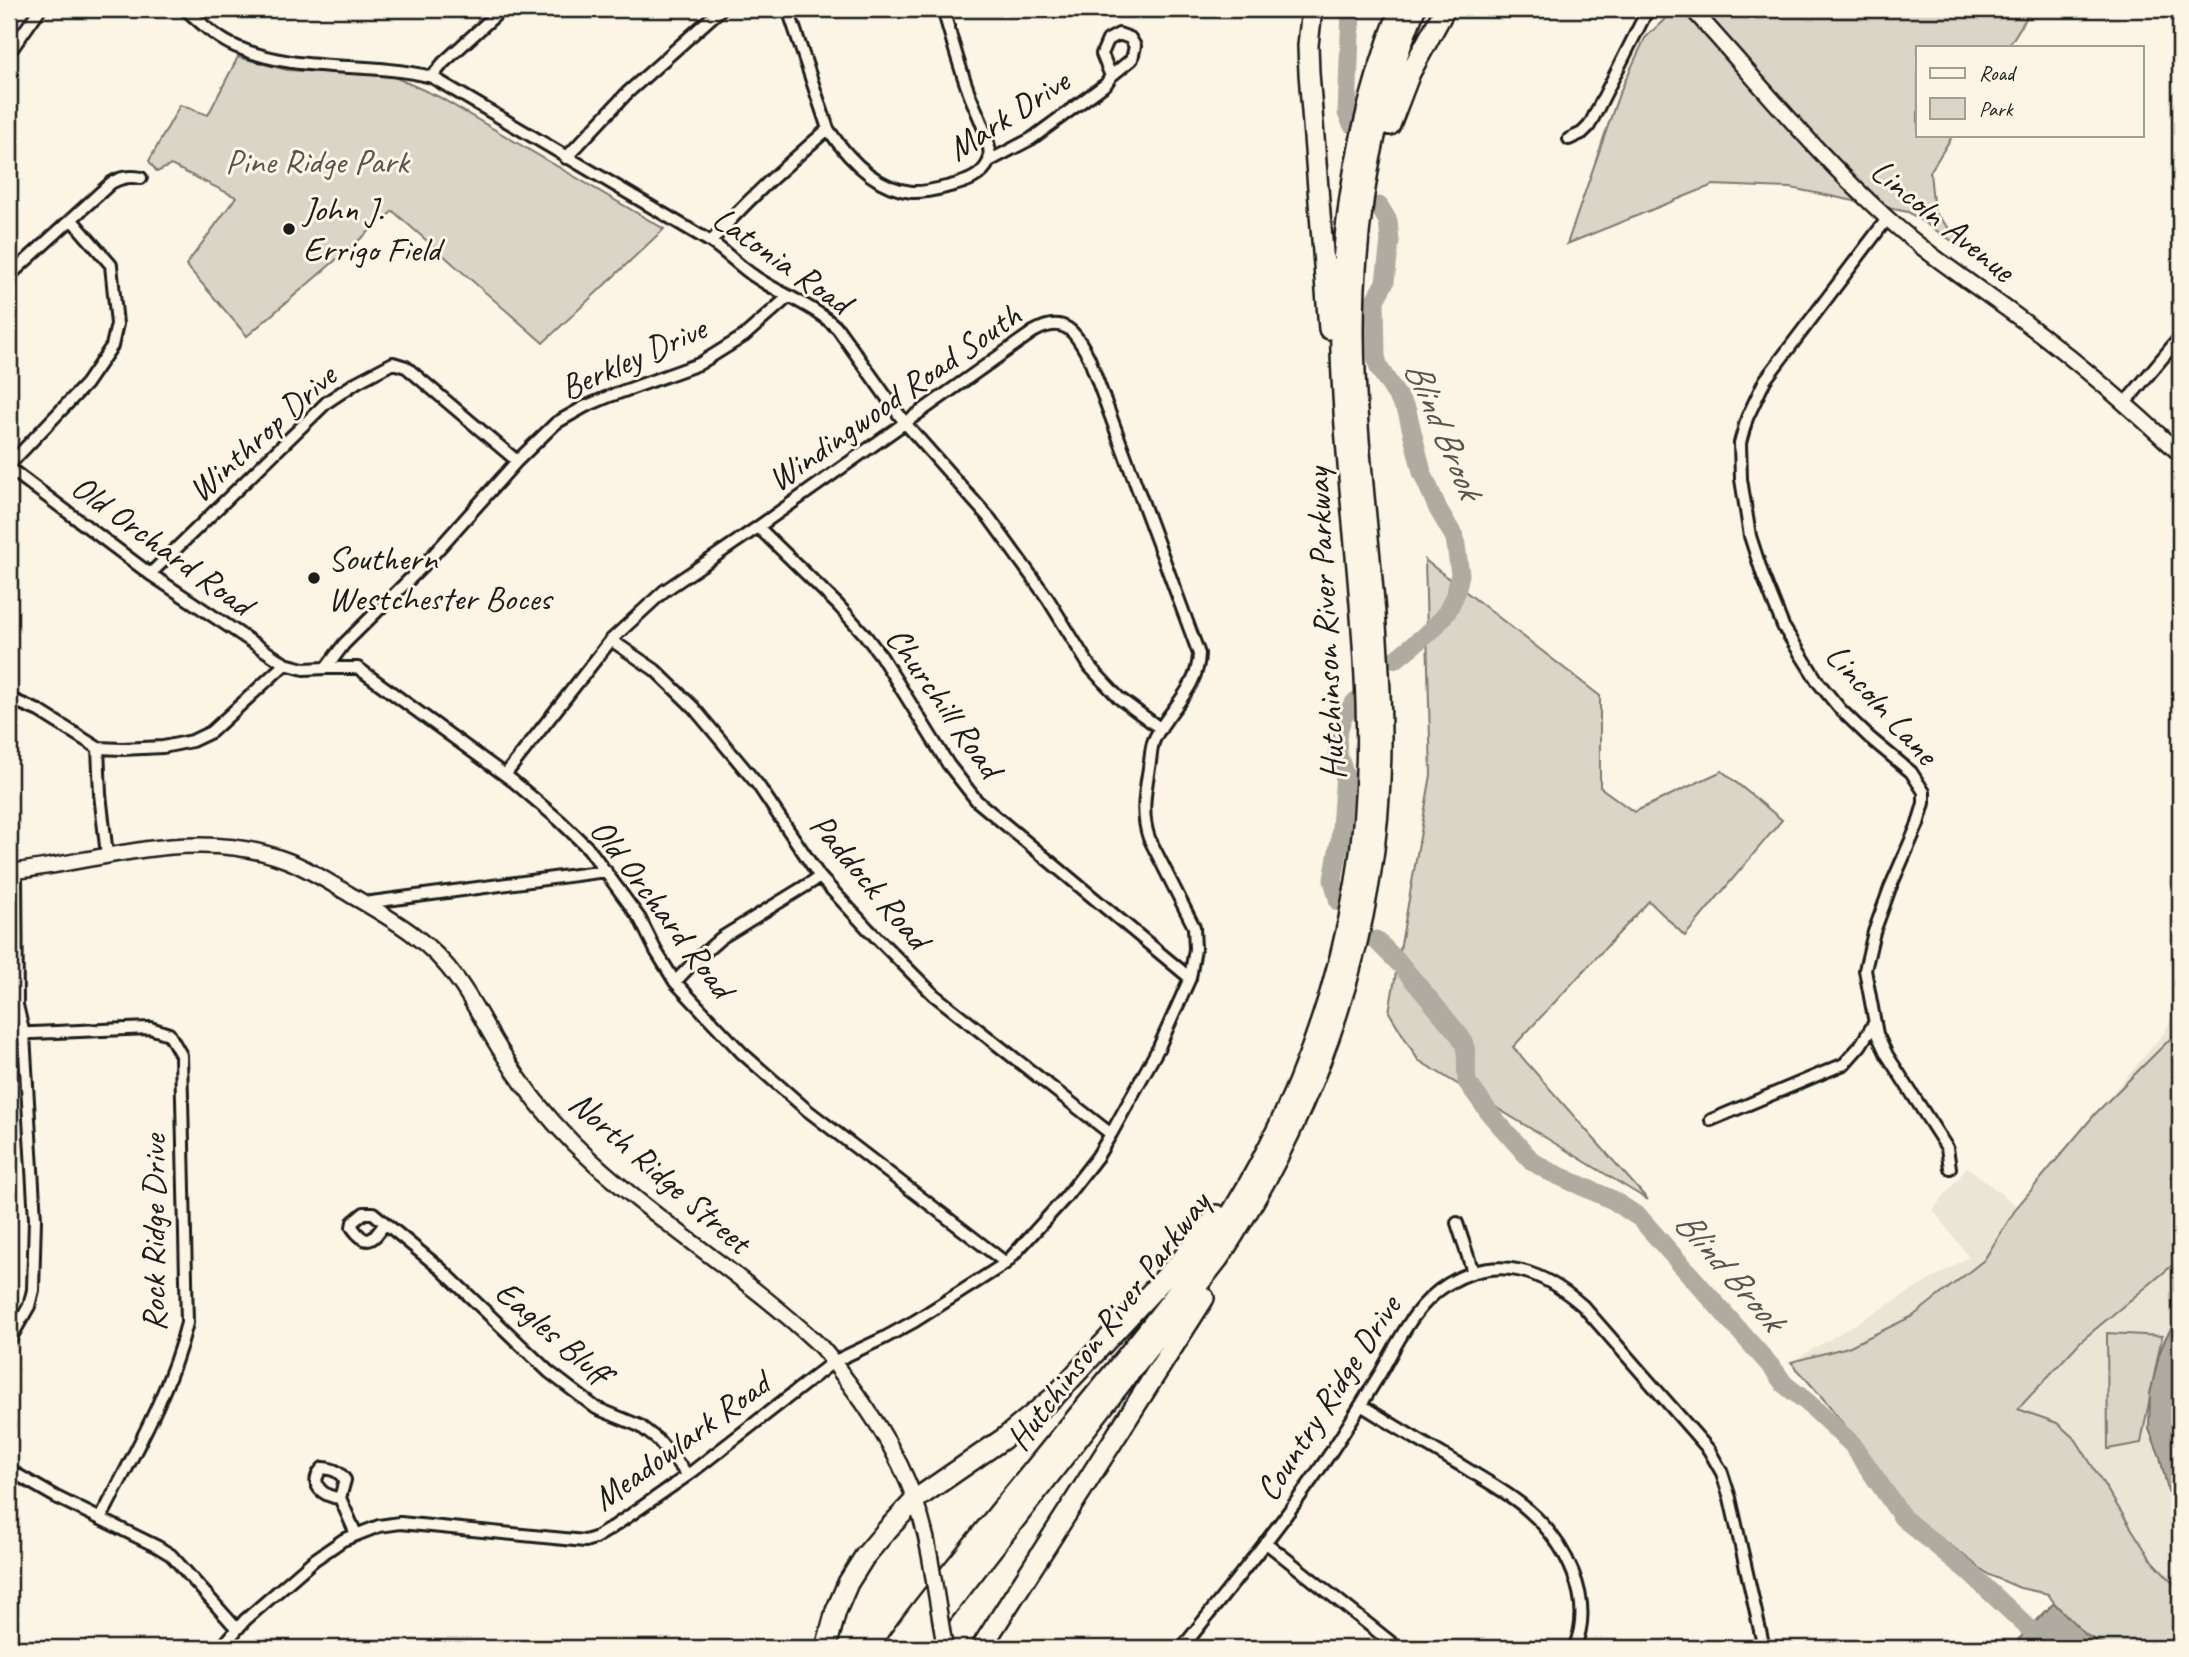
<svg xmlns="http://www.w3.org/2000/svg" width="2189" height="1657" font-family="Caveat,sans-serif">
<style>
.built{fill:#ebe5d6}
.green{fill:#dbd5c8;stroke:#7c7872;stroke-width:2}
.water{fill:#b0aba1;stroke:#75726c;stroke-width:2}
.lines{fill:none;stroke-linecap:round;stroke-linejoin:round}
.river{stroke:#b0aba1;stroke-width:19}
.minor-casing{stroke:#1c1c1c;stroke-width:16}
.tertiary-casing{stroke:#1c1c1c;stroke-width:19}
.motorway-casing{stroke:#1c1c1c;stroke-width:24}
.minor{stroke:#fcf5e5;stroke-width:10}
.tertiary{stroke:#fcf5e5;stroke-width:14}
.motorway{stroke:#fcf5e5;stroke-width:19}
.tertiary-bridge-casing{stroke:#1c1c1c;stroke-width:19;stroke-linecap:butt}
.tertiary-bridge{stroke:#fcf5e5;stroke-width:14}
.poi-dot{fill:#1c1c1c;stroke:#fcf5e5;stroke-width:2.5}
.labels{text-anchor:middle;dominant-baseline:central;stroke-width:6;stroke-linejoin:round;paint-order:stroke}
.street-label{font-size:35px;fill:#1c1c1c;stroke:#fcf5e5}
.park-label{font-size:35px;fill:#555450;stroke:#fcf5e5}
.poi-label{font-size:35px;fill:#1c1c1c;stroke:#fcf5e5;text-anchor:start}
.water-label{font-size:37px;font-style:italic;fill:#575551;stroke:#fcf5e5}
</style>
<rect width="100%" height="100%" fill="#fcf5e5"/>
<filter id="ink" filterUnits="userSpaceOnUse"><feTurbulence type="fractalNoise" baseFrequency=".0143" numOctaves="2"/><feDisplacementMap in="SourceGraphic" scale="14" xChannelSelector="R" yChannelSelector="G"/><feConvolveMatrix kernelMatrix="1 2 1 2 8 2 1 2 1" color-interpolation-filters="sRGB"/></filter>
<g filter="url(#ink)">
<!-- built -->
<path class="built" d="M2180 1002V1648L1791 1362 1969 1257 1933 1210 1967 1167 2017 1206 2164 1033Z"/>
<!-- green -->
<path class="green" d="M1713 9H2032L2008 47H1918V135H1953L1930 172 1934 212 1975 256 1908 212 1791 188 1713 185 1567 244 1619 94 1645 38 1667 17Z
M238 57 287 70 392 76 439 97 664 229 543 343 393 211 247 336 186 265 236 197 171 165 157 172 149 161 180 105 208 115Z
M1425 560 1600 696V787L1634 812 1722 771 1782 820 1685 936 1649 901 1513 1047 1648 1200 1418 1060 1389 1012 1431 775Z
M2180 1029V1259L2081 1341 2018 1409 2057 1423 2076 1440 2150 1558 2180 1590V1648C2165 1648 2121 1652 2109 1648 2086 1640 2061 1614 2048 1594L2020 1588 1989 1575 1906 1511 1885 1478 1827 1403 1791 1362 1848 1347 1913 1316 1984 1260 2017 1207 2095 1114Z
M2107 1333 2162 1336 2141 1443 2108 1449Z"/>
<!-- water -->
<path class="water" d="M2180 1314V1503L2168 1491 2160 1457 2149 1429 2150 1394 2159 1355 2165 1339Z
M2054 1603 2086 1635 2110 1648H2010Z"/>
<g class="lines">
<!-- river -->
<path class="river" d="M1351 9 1347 113 1352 124
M1379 206 1388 221 1390 241 1385 282 1375 300 1376 356 1379 368 1407 411 1422 472 1438 509 1455 538 1460 574 1456 593 1447 612 1434 628 1396 659
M1339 902 1333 880 1340 840 1345 775 1338 755 1337 737 1342 718 1356 701
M1376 940 1400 964 1460 1036C1470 1051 1465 1065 1467 1082L1491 1115 1532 1161 1548 1171 1613 1200 1640 1218 1775 1371 1784 1384 1807 1402 1852 1444 1903 1518 1969 1572 2050 1648"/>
<!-- minor casing -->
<g class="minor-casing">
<path id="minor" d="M185 9C201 23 217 39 237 47 298 74 368 61 432 77L711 242C726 252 739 266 754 276 781 295 814 305 838 329L905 423 990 519 1048 599 1090 667 1119 698 1161 729
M788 9 828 129C847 157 876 189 912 192 924 193 938 189 950 186 966 182 982 177 989 161L1031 139 1106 84 1111 76 1102 54 1108 40 1119 34 1130 38 1135 46 1132 59 1111 76
M943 9C951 37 959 66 969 93 976 112 993 142 989 161
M9 53 40 9
M432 77 443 63 502 9
M1569 139 1582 133 1589 126 1648 9
M566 158 627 93 721 9
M1887 219 1765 380 1747 418 1740 443 1741 479 1750 536 1763 576 1783 626 1818 682 1840 709 1870 738 1911 772 1924 792V803L1918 824 1890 888 1874 932 1865 970 1877 1034 1887 1055 1947 1148 1950 1168
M711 242C745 201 787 165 828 129
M9 276 111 183C121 177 129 176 141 178
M2125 403 2180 337
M9 465 86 384 112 346 117 324 111 265 72 220
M9 468 150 574 285 664
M758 527 838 605 865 635 881 656 948 764 977 801 1190 978
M150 574 327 402 357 382 393 363 406 367 517 461
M611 640 655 670 693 707 758 785 820 877 868 929 934 995 1111 1134
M326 668H358L513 781 559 820 589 849 640 919 656 951 675 982 742 1053 807 1110 1006 1263
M9 700 15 701 39 711 98 748 122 749 163 747 192 741 211 732 285 664 304 669 326 668 344 644 424 565 517 461 556 423 584 407 610 396 699 364 744 336 788 297
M98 748 100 794 107 855
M364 903 606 871
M675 982 696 960 721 938 820 877
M9 1034 150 1028 169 1034 181 1055 187 1323C170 1392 133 1455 101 1518
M1711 1120 1844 1064 1860 1046 1875 1022
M364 1213H373L385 1223C373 1241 367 1248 352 1227L353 1222Z
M385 1223 441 1269 549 1372 596 1408 640 1426 658 1440 688 1475
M1457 1223 1473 1272
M9 1341 29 1306 33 1290 35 1219 24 1035 17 1005 16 871
M1361 1405C1394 1426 1428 1446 1462 1466 1484 1480 1508 1492 1528 1510 1565 1542 1596 1600 1574 1648
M323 1468C333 1469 339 1471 345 1480L340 1498C323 1497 307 1483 323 1468Z
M9 1470 56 1497 158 1547 171 1555 237 1629
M340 1498 356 1534
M1265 1542 1398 1648
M221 1648 245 1620 314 1560 343 1540 379 1526 400 1523 585 1541 595 1538 610 1529 688 1475 833 1362 884 1338 915 1321 1006 1263 1065 1198 1097 1157 1111 1134 1159 1047 1190 978 1195 949 1194 927 1149 838C1140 813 1146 787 1150 762 1151 755 1151 747 1154 740 1168 709 1198 690 1199 654L1089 358C1075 331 1064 314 1033 332L758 527 664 591 611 640 505 775
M1182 1648C1231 1586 1282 1524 1327 1458 1346 1430 1363 1401 1381 1372 1399 1340 1415 1304 1448 1284 1498 1254 1542 1270 1583 1306L1709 1450 1722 1473 1730 1498 1764 1648"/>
</g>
<!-- tertiary casing -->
<g class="tertiary-casing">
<path id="tertiary" d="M1692 9C1756 79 1816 154 1887 218 1932 259 1983 290 2031 327 2083 366 2132 409 2180 454
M9 872C98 862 194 826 283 859 306 867 327 881 349 894 391 919 428 938 457 979 475 1003 487 1030 503 1054 523 1087 546 1116 573 1143 648 1217 740 1271 817 1343 829 1354 838 1369 848 1382 888 1435 919 1491 930 1557"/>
</g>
<!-- motorway casing -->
<g class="motorway-casing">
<path id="motorway" d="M1312 9 1308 45 1309 73 1329 329
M1390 125 1410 73 1445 9
M826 1648 836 1611 848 1583 865 1556 887 1530 916 1499 1003 1439 1055 1396 1182 1259 1217 1215
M893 1648C915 1616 940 1586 964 1556 1007 1502 1051 1448 1095 1395 1129 1353 1164 1312 1195 1268 1277 1154 1333 1020 1356 881 1385 705 1346 529 1341 352 1338 235 1357 118 1400 9
M915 1648 1218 1259C1320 1105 1381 926 1381 740 1381 604 1355 469 1354 332 1354 222 1373 111 1415 9
M981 1648 1204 1298"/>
</g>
<!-- minor -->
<use href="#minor" class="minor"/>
<!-- tertiary -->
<use href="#tertiary" class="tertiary"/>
<!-- motorway -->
<use href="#motorway" class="motorway"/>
<!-- tertiary-bridge casing -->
<g class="tertiary-bridge-casing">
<path id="tertiary-bridge" d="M930 1557 945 1648"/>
</g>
<!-- tertiary-bridge -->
<use href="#tertiary-bridge" class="tertiary-bridge"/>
</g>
</g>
<!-- markers -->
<g class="poi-dot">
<circle cx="289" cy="229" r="7"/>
<circle cx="314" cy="578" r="7"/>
</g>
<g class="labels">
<!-- street labels -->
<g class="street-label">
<text transform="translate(1008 115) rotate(-33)">Mark Drive</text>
<text transform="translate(1943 220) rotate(39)">Lincoln Avenue</text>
<text transform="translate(782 260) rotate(35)">Latonia Road</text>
<text transform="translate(633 358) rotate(-24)">Berkley Drive</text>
<text transform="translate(894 397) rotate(-35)">Windingwood Road South</text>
<text transform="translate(262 433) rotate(-42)">Winthrop Drive</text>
<text transform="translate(162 545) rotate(36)">Old Orchard Road</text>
<text transform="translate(1325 624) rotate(-93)">Hutchinson River Parkway</text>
<text transform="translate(944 702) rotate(55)">Churchill Road</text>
<text transform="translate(1882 704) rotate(48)">Lincoln Lane</text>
<text transform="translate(870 881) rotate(50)">Paddock Road</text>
<text transform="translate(662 908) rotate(53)">Old Orchard Road</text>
<text transform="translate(660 1172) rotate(41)">North Ridge Street</text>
<text transform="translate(153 1233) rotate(-90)">Rock Ridge Drive</text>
<text transform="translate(1108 1321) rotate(-53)">Hutchinson River Parkway</text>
<text transform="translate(553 1332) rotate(41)">Eagles Bluff</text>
<text transform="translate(1328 1398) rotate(-57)">Country Ridge Drive</text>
<text transform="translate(681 1441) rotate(-36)">Meadowlark Road</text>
</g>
<!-- park labels -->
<g class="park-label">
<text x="317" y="161">Pine Ridge Park</text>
</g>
<!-- poi labels -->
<g class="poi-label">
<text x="303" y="209">John J.<tspan x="303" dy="40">Errigo Field</tspan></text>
<text x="328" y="558">Southern<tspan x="328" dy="40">Westchester Boces</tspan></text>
</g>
<!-- water labels -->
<g class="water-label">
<text transform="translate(1444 429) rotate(67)">Blind Brook</text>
<text transform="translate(1730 1270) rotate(49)">Blind Brook</text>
</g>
</g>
<!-- margin -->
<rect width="2189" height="1657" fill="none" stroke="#fcf5e5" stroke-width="35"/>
<rect x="18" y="18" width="2154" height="1622" fill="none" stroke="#1c1c1c" stroke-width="2.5" filter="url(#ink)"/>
<!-- legend -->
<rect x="1916" y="46" width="228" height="91" fill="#fcf5e5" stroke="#a29e95" stroke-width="2"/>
<rect x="1930" y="68" width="35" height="10" fill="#fcf5e5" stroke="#a29e95" stroke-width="2"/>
<text x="1979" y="80" font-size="21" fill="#1c1c1c">Road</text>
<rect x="1930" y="98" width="35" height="21" fill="#dbd5c8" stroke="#a29e95" stroke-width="2"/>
<text x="1979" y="116" font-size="21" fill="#1c1c1c">Park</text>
</svg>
